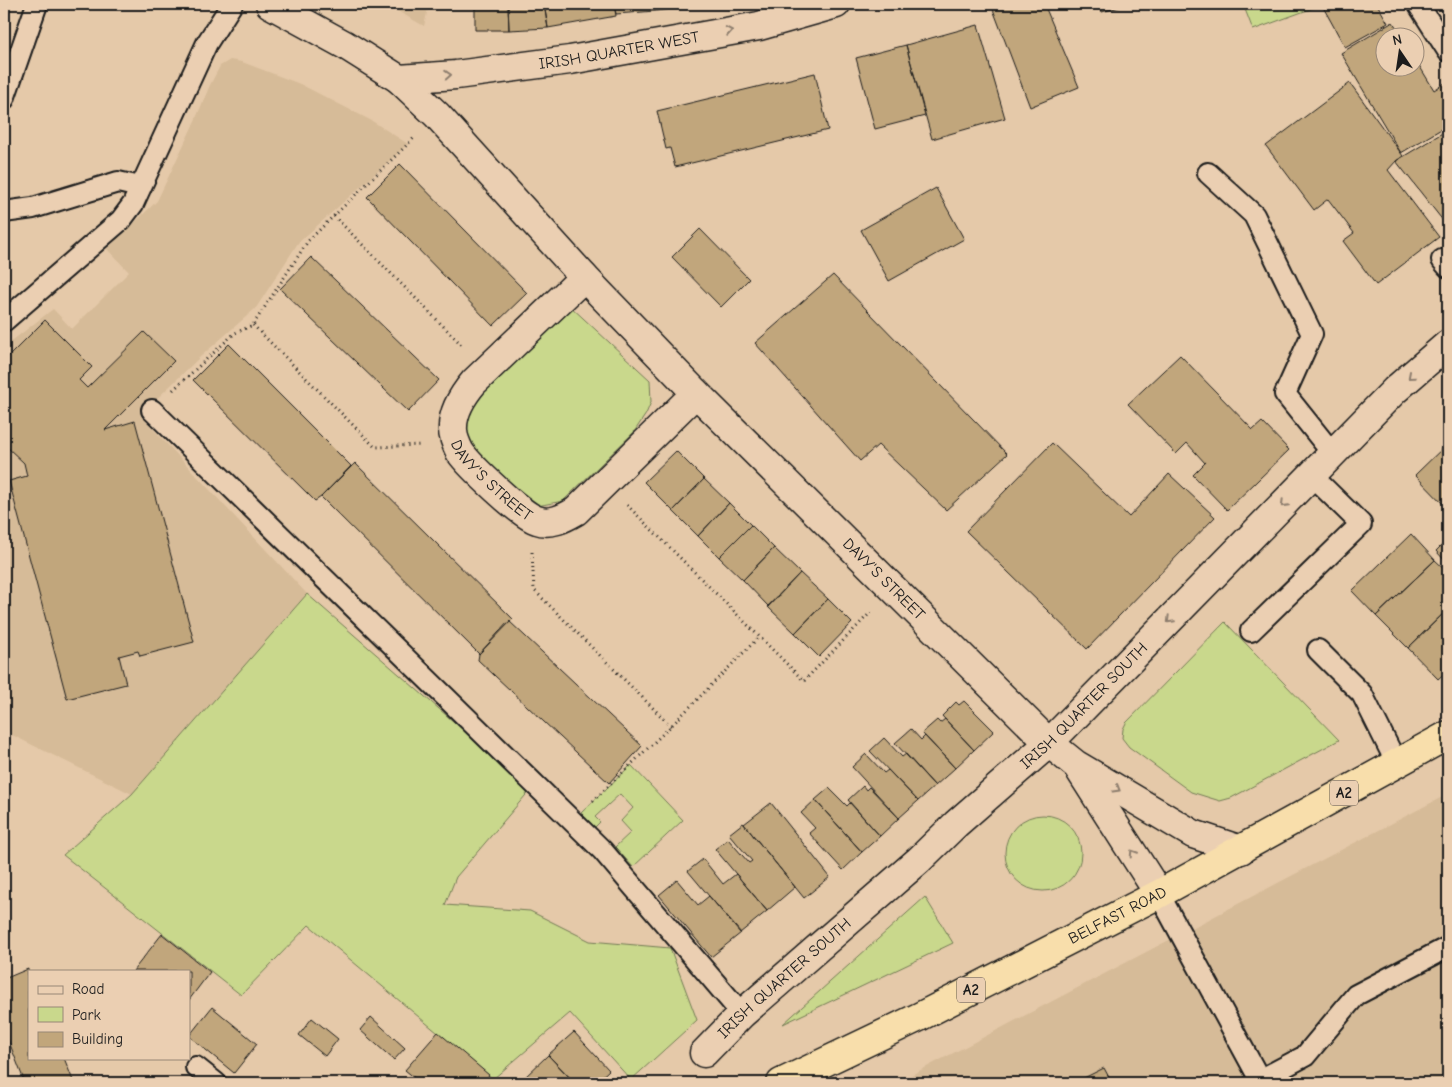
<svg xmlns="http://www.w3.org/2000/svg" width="1452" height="1087" font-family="'Comic Neue',sans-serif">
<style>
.built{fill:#d6bb98}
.green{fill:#c9d88c;stroke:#727a54}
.building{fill:#c1a67b;stroke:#1c1c1c}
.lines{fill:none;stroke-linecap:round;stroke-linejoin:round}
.lane-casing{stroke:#1c1c1c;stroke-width:24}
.street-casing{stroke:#1c1c1c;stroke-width:31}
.secondary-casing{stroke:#1c1c1c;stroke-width:31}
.highway-casing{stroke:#1c1c1c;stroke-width:31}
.path{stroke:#1c1c1c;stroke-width:3;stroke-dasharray:1 4;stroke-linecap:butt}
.lane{stroke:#ebcfb2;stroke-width:20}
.street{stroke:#ebcfb2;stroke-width:28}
.secondary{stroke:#ebcfb2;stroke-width:28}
.highway{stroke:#f8deab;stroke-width:28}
.oneway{stroke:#8e7e6e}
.labels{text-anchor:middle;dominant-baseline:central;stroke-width:4.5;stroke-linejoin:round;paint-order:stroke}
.shield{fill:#ebcfb2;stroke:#5a5249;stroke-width:1}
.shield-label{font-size:15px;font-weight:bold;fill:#1c1c1c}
.street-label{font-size:16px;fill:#1c1c1c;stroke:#ebcfb2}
</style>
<rect width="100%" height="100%" fill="#e5c9a9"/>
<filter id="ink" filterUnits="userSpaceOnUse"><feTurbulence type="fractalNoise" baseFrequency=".02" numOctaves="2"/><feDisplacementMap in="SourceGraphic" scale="10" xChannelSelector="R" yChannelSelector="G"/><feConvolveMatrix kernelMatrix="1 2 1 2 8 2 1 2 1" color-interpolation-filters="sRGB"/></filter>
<g filter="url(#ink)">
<!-- built -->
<path class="built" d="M385 4H429L424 26Z
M230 60 242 62 300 84 372 121 408 144 298 243 256 308 199 358 140 415 307 594 132 794 4 731V347L53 309 72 329 129 272 107 249 157 201 194 123 210 85 220 66Z
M1448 794V1083H896Z"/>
<!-- green -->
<path class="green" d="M1243 4H1324L1253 30Z
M570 306 650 380 651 402 646 414 634 432 563 501 532 507 471 449 466 434 465 420 475 400Z
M307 594 531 789 456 877 445 905 530 911 590 941 670 948 697 1020 631 1080 570 1013 493 1079 309 925 241 995 63 855 132 794Z
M1225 622 1339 740 1231 798 1220 801 1191 792 1129 747 1122 738 1123 729 1126 723Z
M631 765 683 820 633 867 615 847 631 832 621 821 633 808 620 794 595 817 600 822 594 828 581 813Z
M1005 853a38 38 0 1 1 76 0a38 38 0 1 1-76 0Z
M925 897 953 943 783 1024Z"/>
<!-- building -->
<path class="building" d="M475 4H508L509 30H475Z
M508 4H544L548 28 509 30Z
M544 4H614L616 16 548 28Z
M614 4H654L655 11 616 14Z
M654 4H682V8L655 11Z
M682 4H702L682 8Z
M991 4H1044L1079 87 1030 107Z
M1100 4H1129L1102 12Z
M1329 4H1377L1388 23 1345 47 1323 7Z
M1393 22 1403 38H1384V68H1414V57L1434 90 1448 81V125L1401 153 1341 53Z
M978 25 1005 118 932 139 906 45Z
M906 45 925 116 875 129 856 58Z
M815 73 828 130 675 167 670 148 666 149 657 111Z
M1350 83 1403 156 1396 161 1388 170 1439 237 1376 285 1343 241 1354 233 1328 199 1314 210 1266 146Z
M1444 132 1448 139V227L1396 161Z
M400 164 527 293 493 326 367 197Z
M936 188 964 239 889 281 861 230Z
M700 229 749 279 721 307 672 257Z
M311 257 439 380 408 412 280 289Z
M833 275 1007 454 946 510 878 445 860 461 755 343Z
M45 320 92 367 79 380 87 388 144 332 174 361 105 430 135 421 194 642 140 656 138 651 119 656 126 684 67 699 9 481 27 476 24 463 8 448 4 452V361Z
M229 344 351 466 321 497 315 501 193 380Z
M1180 355 1253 430 1262 422 1289 450 1227 510 1193 475 1205 463 1187 443 1176 454 1128 404Z
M1052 443 1129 517 1169 474 1215 517 1087 649 966 531Z
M1448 443V509L1415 475Z
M676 451 704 479 673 511 644 482Z
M355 463 513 619 479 654 321 497Z
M704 479 729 503 698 536 673 511Z
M729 503 751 525 719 557 698 536Z
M751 525 774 548 743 580 719 557Z
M1411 534 1435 560 1376 616 1352 591Z
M1448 539V564L1436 551Z
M774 548 800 573 768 606 743 580Z
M1435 560 1448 572V609L1408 648 1376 616Z
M800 573 828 599 795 633 768 607Z
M828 599 852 623 819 657 795 633Z
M1448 609V670L1438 679 1408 648Z
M509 621 642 746 609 783 478 660 479 654Z
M964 701 994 731 974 750 942 716 956 702 959 705Z
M945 719 974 750 955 768 922 733 937 720 940 723Z
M911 729 921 740 925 736 955 768 935 786 895 743Z
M884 738 902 757 906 754 935 786 918 801 870 751Z
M866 754 884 773 888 770 918 801 899 818 852 767Z
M863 786 866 790 869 787 899 818 880 836 848 800Z
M829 788 847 806 850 803 880 836 862 852 815 800Z
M815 800 862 852 843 870 809 833 815 828 801 813Z
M771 803 830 877 804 898 744 824Z
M743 823 795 887 767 911 715 849 728 839 749 863 752 861 729 834Z
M703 859 723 884 736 874 767 911 740 933 688 871Z
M677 880 698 905 709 896 741 933 711 957 659 895Z
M162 934 210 972 189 1000V971H133Z
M28 969 29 1058H64L74 1083H25L4 1029V979Z
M212 1007 257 1044 234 1073 189 1036Z
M371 1017 405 1048 394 1060 360 1030Z
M312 1018 338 1039 325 1056 299 1035Z
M438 1032 489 1075 482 1083H421L405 1070Z
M574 1032 609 1070 595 1083H575L548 1055Z
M548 1055 575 1083H527L523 1079Z
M1104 1068 1112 1083H1074Z"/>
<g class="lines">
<!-- lane casing -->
<g class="lane-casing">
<path id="lane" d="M1418 4 1448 51
M4 99 37 4
M1208 173 1254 215 1312 334 1285 394 1333 454
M4 212 33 208 118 182 140 187
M1442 260 1448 267
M4 321 121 220 133 204 207 43 232 4
M152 410 602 850 742 1014
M1251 631 1361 524 1312 476
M1318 650 1362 694 1397 764
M1159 894 1260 1080
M196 1067 216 1083
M1254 1083 1305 1056 1356 995 1448 947"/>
</g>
<!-- street casing -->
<g class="street-casing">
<g id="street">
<path id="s1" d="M399 79 456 75 570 60 759 26 836 4"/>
<path id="s2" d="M584 277 474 382C463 395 452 412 453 430 453 437 457 446 460 452 469 465 522 516 537 520 551 525 564 518 576 511L696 393"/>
<path id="s3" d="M704 1053 742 1014 919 860 956 824 1049 743 1395 390 1448 344"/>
</g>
</g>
<!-- secondary casing -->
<g class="secondary-casing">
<g id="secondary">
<path id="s4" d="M270 4 345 45 399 79 437 115 584 277 696 393 1049 743 1075 764 1193 834 1241 850"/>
<path d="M1079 769 1159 894"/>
</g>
</g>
<!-- highway casing -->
<g class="highway-casing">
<g id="highway">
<path id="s5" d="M781 1083 919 1017 1159 894 1448 735"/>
</g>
</g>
<!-- path -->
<path class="path" d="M334 216 464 347
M253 325 375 447 422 445
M173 390 235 333 253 325 308 241 415 137
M627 505 804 681 871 612
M532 552 534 590 671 726
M593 801 671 726 759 637"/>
<!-- lane -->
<use href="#lane" class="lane"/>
<!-- street -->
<use href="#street" class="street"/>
<!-- secondary -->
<use href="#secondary" class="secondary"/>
<!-- highway -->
<use href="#highway" class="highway"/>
</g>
<!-- one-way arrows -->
<defs><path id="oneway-chevron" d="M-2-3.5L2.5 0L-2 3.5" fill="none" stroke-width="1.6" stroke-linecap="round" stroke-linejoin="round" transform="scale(1.25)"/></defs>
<g class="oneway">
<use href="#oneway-chevron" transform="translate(729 31) rotate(-10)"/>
<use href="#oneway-chevron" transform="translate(448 75) rotate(-4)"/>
<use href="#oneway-chevron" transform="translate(1411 376) rotate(139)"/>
<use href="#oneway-chevron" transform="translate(1284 504) rotate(135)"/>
<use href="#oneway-chevron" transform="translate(1170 620) rotate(135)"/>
<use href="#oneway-chevron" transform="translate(1117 789) rotate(30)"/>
<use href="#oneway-chevron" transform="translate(1133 853) rotate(-123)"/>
</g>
</g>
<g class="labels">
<!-- shield labels -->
<g class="shield">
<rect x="1330" y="780.5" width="28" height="25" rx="4"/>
<rect x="957" y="977.5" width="28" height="25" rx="4"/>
</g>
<g class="shield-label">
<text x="1344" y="793">A2</text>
<text x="971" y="990">A2</text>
</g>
<!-- street labels -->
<g class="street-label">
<text stroke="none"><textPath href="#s1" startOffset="222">IRISH QUARTER WEST</textPath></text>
<text stroke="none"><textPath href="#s2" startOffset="271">DAVY'S STREET</textPath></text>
<text stroke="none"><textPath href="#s4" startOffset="846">DAVY'S STREET</textPath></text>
<text stroke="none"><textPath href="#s3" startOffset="515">IRISH QUARTER SOUTH</textPath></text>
<text stroke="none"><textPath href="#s5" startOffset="376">BELFAST ROAD</textPath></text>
<text stroke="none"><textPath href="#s3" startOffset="110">IRISH QUARTER SOUTH</textPath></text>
</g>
</g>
<!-- margin -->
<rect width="1452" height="1087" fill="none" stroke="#ebcfb2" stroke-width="20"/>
<rect x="10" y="10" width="1432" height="1067" fill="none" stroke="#1c1c1c" stroke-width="2" filter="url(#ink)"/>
<!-- legend -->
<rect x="28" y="970" width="162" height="90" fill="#ebcfb2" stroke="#988776"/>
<rect x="38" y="986" width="25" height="8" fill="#ebcfb2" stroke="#988776"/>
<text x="72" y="994" font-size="15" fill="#1c1c1c">Road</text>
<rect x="38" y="1007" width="25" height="15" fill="#c9d88c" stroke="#988776"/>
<text x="72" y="1020" font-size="15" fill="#1c1c1c">Park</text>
<rect x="38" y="1032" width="25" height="15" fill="#c1a67b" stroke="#988776"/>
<text x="72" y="1044" font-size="15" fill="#1c1c1c">Building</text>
<!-- north arrow -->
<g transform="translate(1400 52) rotate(347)"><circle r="24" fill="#ebcfb2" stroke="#988776"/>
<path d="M0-4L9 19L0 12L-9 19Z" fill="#1c1c1c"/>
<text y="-8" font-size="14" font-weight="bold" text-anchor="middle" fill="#1c1c1c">N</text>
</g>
</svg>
